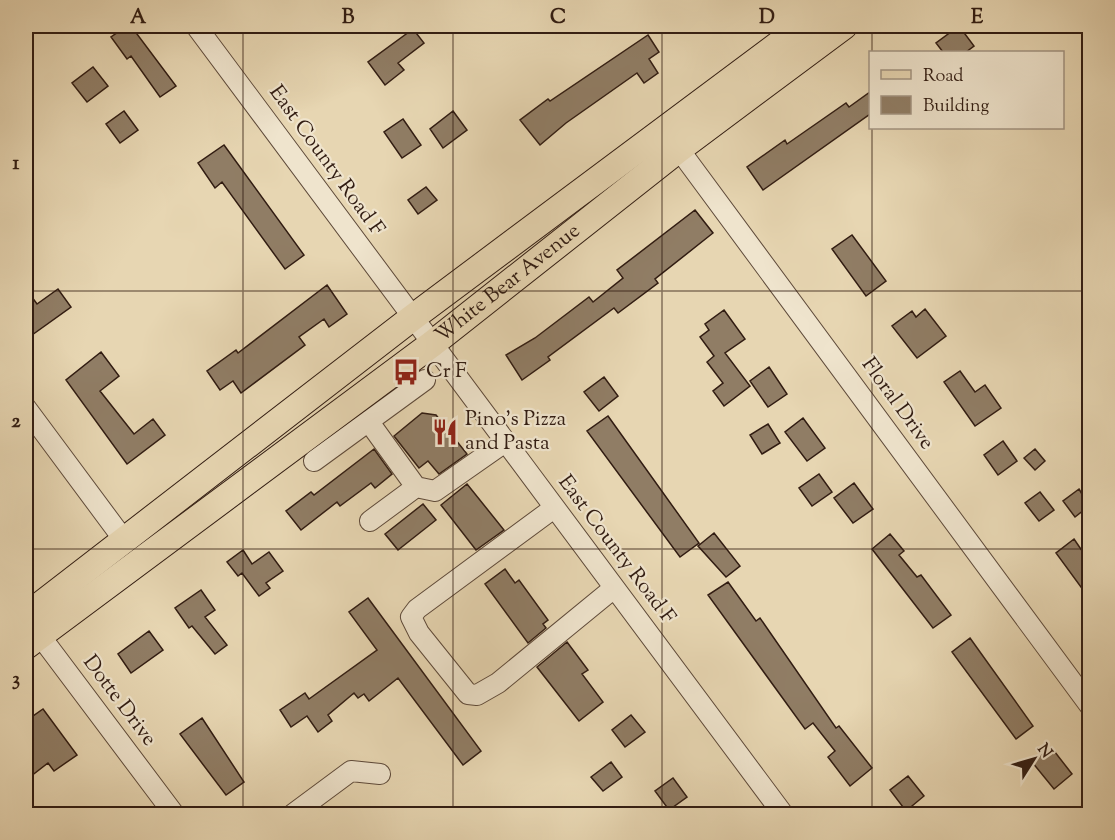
<svg xmlns="http://www.w3.org/2000/svg" width="1115" height="840" font-family="'Sorts Mill Goudy',serif">
<style>
.building{fill:#907d65;stroke:#311c12;stroke-width:1.5}
.lines{fill:none;stroke-linecap:round;stroke-linejoin:round}
.minor-casing{stroke:#5e4a3a;stroke-width:22}
.major-casing{stroke:#311c12;stroke-width:28}
.minor{stroke:#efe4cd;stroke-width:20}
.major{stroke:#e7d6b2;stroke-width:26}
.grid{fill:none;stroke:#311c12;stroke-width:1.5;stroke-opacity:0.55}
.labels{text-anchor:middle;dominant-baseline:central;stroke-width:4.5;stroke-linejoin:round;paint-order:stroke}
.street-label{font-size:21px;fill:#311c12;stroke:#efe4cd}
.poi-label{font-size:21px;fill:#311c12;stroke:#efe4cd;text-anchor:start}
.neatline{fill:none;stroke:#311c12;stroke-width:2}
.grid-label{font-size:20px;text-anchor:middle;font-weight:bold;fill:#311c12}
</style>
<rect width="100%" height="100%" fill="#e7d6b2"/>
<filter id="stains"><feTurbulence type="fractalNoise" baseFrequency=".00333" numOctaves="4"/><feColorMatrix values="0 0 0 0 .2 0 0 0 0 .09 0 0 0 0 .02 0 0 0 .5 -.17"/></filter>
<radialGradient id="worn" r=".72"><stop offset=".6" stop-color="#630" stop-opacity="0"/><stop offset="1" stop-color="#630" stop-opacity=".3"/></radialGradient>
<!-- building -->
<path class="building" d="M127 26H131L176 86 160 97 131 56 127 59 111 37Z
M959 26 974 46 966 52H943L936 43Z
M413 29 424 43 398 63 404 70 385 85 368 62Z
M648 35 659 52 649 59 658 73 644 83 637 73 566 123 540 145 520 120 548 99 550 101Z
M93 67 108 86 87 102 72 83Z
M870 92V114L763 190 747 167 785 140 787 144 846 103 849 107Z
M124 111 138 130 120 143 106 124Z
M453 111 467 130 443 148 430 129Z
M403 119 421 145 402 158 384 132Z
M224 145 304 255 285 269 222 182 215 188 198 163Z
M426 187 437 200 418 214 408 200Z
M695 210 713 233 655 279 658 283 618 313 614 308 548 357 550 360 522 380 506 355 535 338 589 297 593 302 623 278 617 270Z
M852 235 886 281 866 296 832 249Z
M327 285 347 314 329 327 324 319 299 337 305 345 241 393 233 381 220 390 207 371 236 350 238 353Z
M26 289 37 304 58 289 71 307 32 335 26 326Z
M925 309 946 336 917 358 892 326 912 311 916 317Z
M724 310 745 339 725 353 750 386 724 406 713 391 723 383 707 362 714 356 700 337 709 330 705 324Z
M101 352 119 376 100 391 134 434 153 419 165 435 127 464 66 380Z
M769 367 787 394 768 407 750 381Z
M960 371 975 392 985 385 1001 408 975 426 944 382Z
M604 377 618 396 599 411 584 392Z
M422 413 436 415 467 454 439 474 428 461 419 468 394 436Z
M608 416 699 543 680 557 587 431Z
M803 418 825 448 807 461 785 432Z
M768 424 780 443 762 454 750 435Z
M1003 441 1017 461 998 475 984 455Z
M374 449 392 474 375 488 371 483 340 506 337 502 301 530 286 511 311 492 314 495Z
M1035 449 1045 461 1035 470 1024 458Z
M819 474 832 492 812 506 799 488Z
M854 483 873 509 853 523 834 498Z
M467 484 504 530 476 550 441 505Z
M1079 489 1089 506 1075 517 1063 501Z
M1040 492 1054 510 1039 521 1025 503Z
M423 504 436 520 398 550 385 534Z
M714 533 740 566 726 577 698 546Z
M890 534 904 551 899 555 917 577 921 575 951 615 933 628 872 549Z
M1074 539 1089 561V598L1056 553Z
M243 550 252 564 269 552 283 571 266 583 270 588 259 596 242 573 238 576 227 562Z
M505 569 515 583 519 580 548 620 543 624 546 628 528 643 485 584Z
M728 582 756 621 760 618 836 728 839 726 872 768 850 786 828 757 835 751 813 723 805 729 708 595Z
M201 590 215 610 205 617 227 645 215 654 192 626 189 628 175 608Z
M368 598 481 751 463 765 398 678 369 701 364 694 358 698 354 693 328 715 332 721 318 732 307 716 291 727 280 710 305 693 309 699 377 650 349 612Z
M149 631 163 650 131 673 118 654Z
M970 638 1033 726 1016 739 952 652Z
M567 642 588 670 582 674 603 702 579 721 537 667Z
M43 709 77 755 54 771 48 763 26 780V721Z
M631 715 645 732 625 747 612 730Z
M202 718 244 782 226 795 180 734Z
M1051 747 1072 774 1054 789 1032 762Z
M611 762 622 777 603 791 591 777Z
M908 776 924 796 906 811 890 790Z
M673 778 687 797 669 810 655 791Z"/>
<g class="lines">
<!-- minor casing -->
<g class="minor-casing">
<path id="minor" d="M196 26 783 814
M672 140 1090 706
M26 408 124 540
M369 422 416 487
M314 461 425 380
M554 508 417 609 411 617 419 633 468 694 477 695 498 683 614 588
M370 521 416 487 435 491 505 442
M32 625 174 814
M293 814 351 771 380 774"/>
</g>
<!-- major casing -->
<g class="major-casing">
<g id="major">
<path d="M26 616 412 318 803 26"/>
<path id="s1" d="M26 646 432 344 679 149 844 26"/>
</g>
</g>
<!-- minor -->
<use href="#minor" class="minor"/>
<!-- major -->
<use href="#major" class="major"/>
</g>
<!-- grid -->
<path class="grid" d="M243 26V814M453 26V814M662 26V814M872 26V52M872 128V814M26 291H1090M26 549H1090"/>
<!-- icons -->
<defs>
<g id="bus-bare" transform="scale(2.07)"><path d="M-5-6H5V4H4V6H2V4H-2V6H-4V4H-5ZM-3.5-4V0h7V-4ZM-3.5 1.2v1.5H-2V1.2ZM2 1.2v1.5H3.5V1.2Z" fill="#8f2418" stroke="#efe4cd" stroke-width="2.5" paint-order="stroke"/></g>
<g id="restaurant-bare" transform="scale(2.07)"><path d="M-5-6h1v4h1v-4h1v4h1v-4h1v5L-1.5 .5V6h-2V.5L-5-1ZM5-6V6H3V1.5H1.5Q1.5-4 5-6Z" fill="#8f2418" stroke="#efe4cd" stroke-width="2.5" paint-order="stroke"/></g>
</defs>
<g fill-rule="evenodd">
<use href="#bus-bare" x="406" y="372"/>
<use href="#restaurant-bare" x="445" y="432"/>
</g>
<g class="labels">
<!-- street labels -->
<g class="street-label">
<text transform="translate(326 161) rotate(54)">East County Road F</text>
<text stroke="none"><textPath href="#s1" startOffset="603">White Bear Avenue</textPath></text>
<text transform="translate(897 404) rotate(54)">Floral Drive</text>
<text transform="translate(616 550) rotate(53)">East County Road F</text>
<text transform="translate(119 701) rotate(53)">Dotte Drive</text>
</g>
<!-- poi labels -->
<g class="poi-label">
<text x="426" y="372">Cr F</text>
<text x="465" y="420">Pino's Pizza<tspan x="465" dy="24">and Pasta</tspan></text>
</g>
</g>
<!-- margin -->
<rect width="1115" height="840" fill="none" stroke="#e7d6b2" stroke-width="66"/>
<!-- legend -->
<rect x="869" y="51" width="195" height="78" fill="#efe4cd" stroke="#a39482" stroke-width="1.5"/>
<rect x="881" y="70" width="30" height="9" fill="#e7d6b2" stroke="#a39482" stroke-width="1.5"/>
<text x="923" y="81" font-size="18" fill="#311c12">Road</text>
<rect x="881" y="96" width="30" height="18" fill="#907d65" stroke="#a39482" stroke-width="1.5"/>
<text x="923" y="111" font-size="18" fill="#311c12">Building</text>
<!-- north arrow -->
<g transform="translate(1034 759) rotate(53)" stroke="#efe4cd" stroke-width="4.5" paint-order="stroke">
<path d="M0-4.5L10 22L0 15L-10 22Z" fill="#311c12"/>
<text y="-9" font-size="16" font-weight="bold" text-anchor="middle" fill="#311c12">N</text>
</g>
<rect x="33" y="33" width="1049" height="774" class="neatline"/>
<g class="grid-label">
<text x="138" y="23">A</text>
<text x="348" y="23">B</text>
<text x="558" y="23">C</text>
<text x="767" y="23">D</text>
<text x="977" y="23">E</text>
<text x="16" y="169">1</text>
<text x="16" y="427">2</text>
<text x="16" y="685">3</text>
</g>
<rect width="100%" height="100%" filter="url(#stains)"/>
<rect width="100%" height="100%" fill="url(#worn)"/>
</svg>
